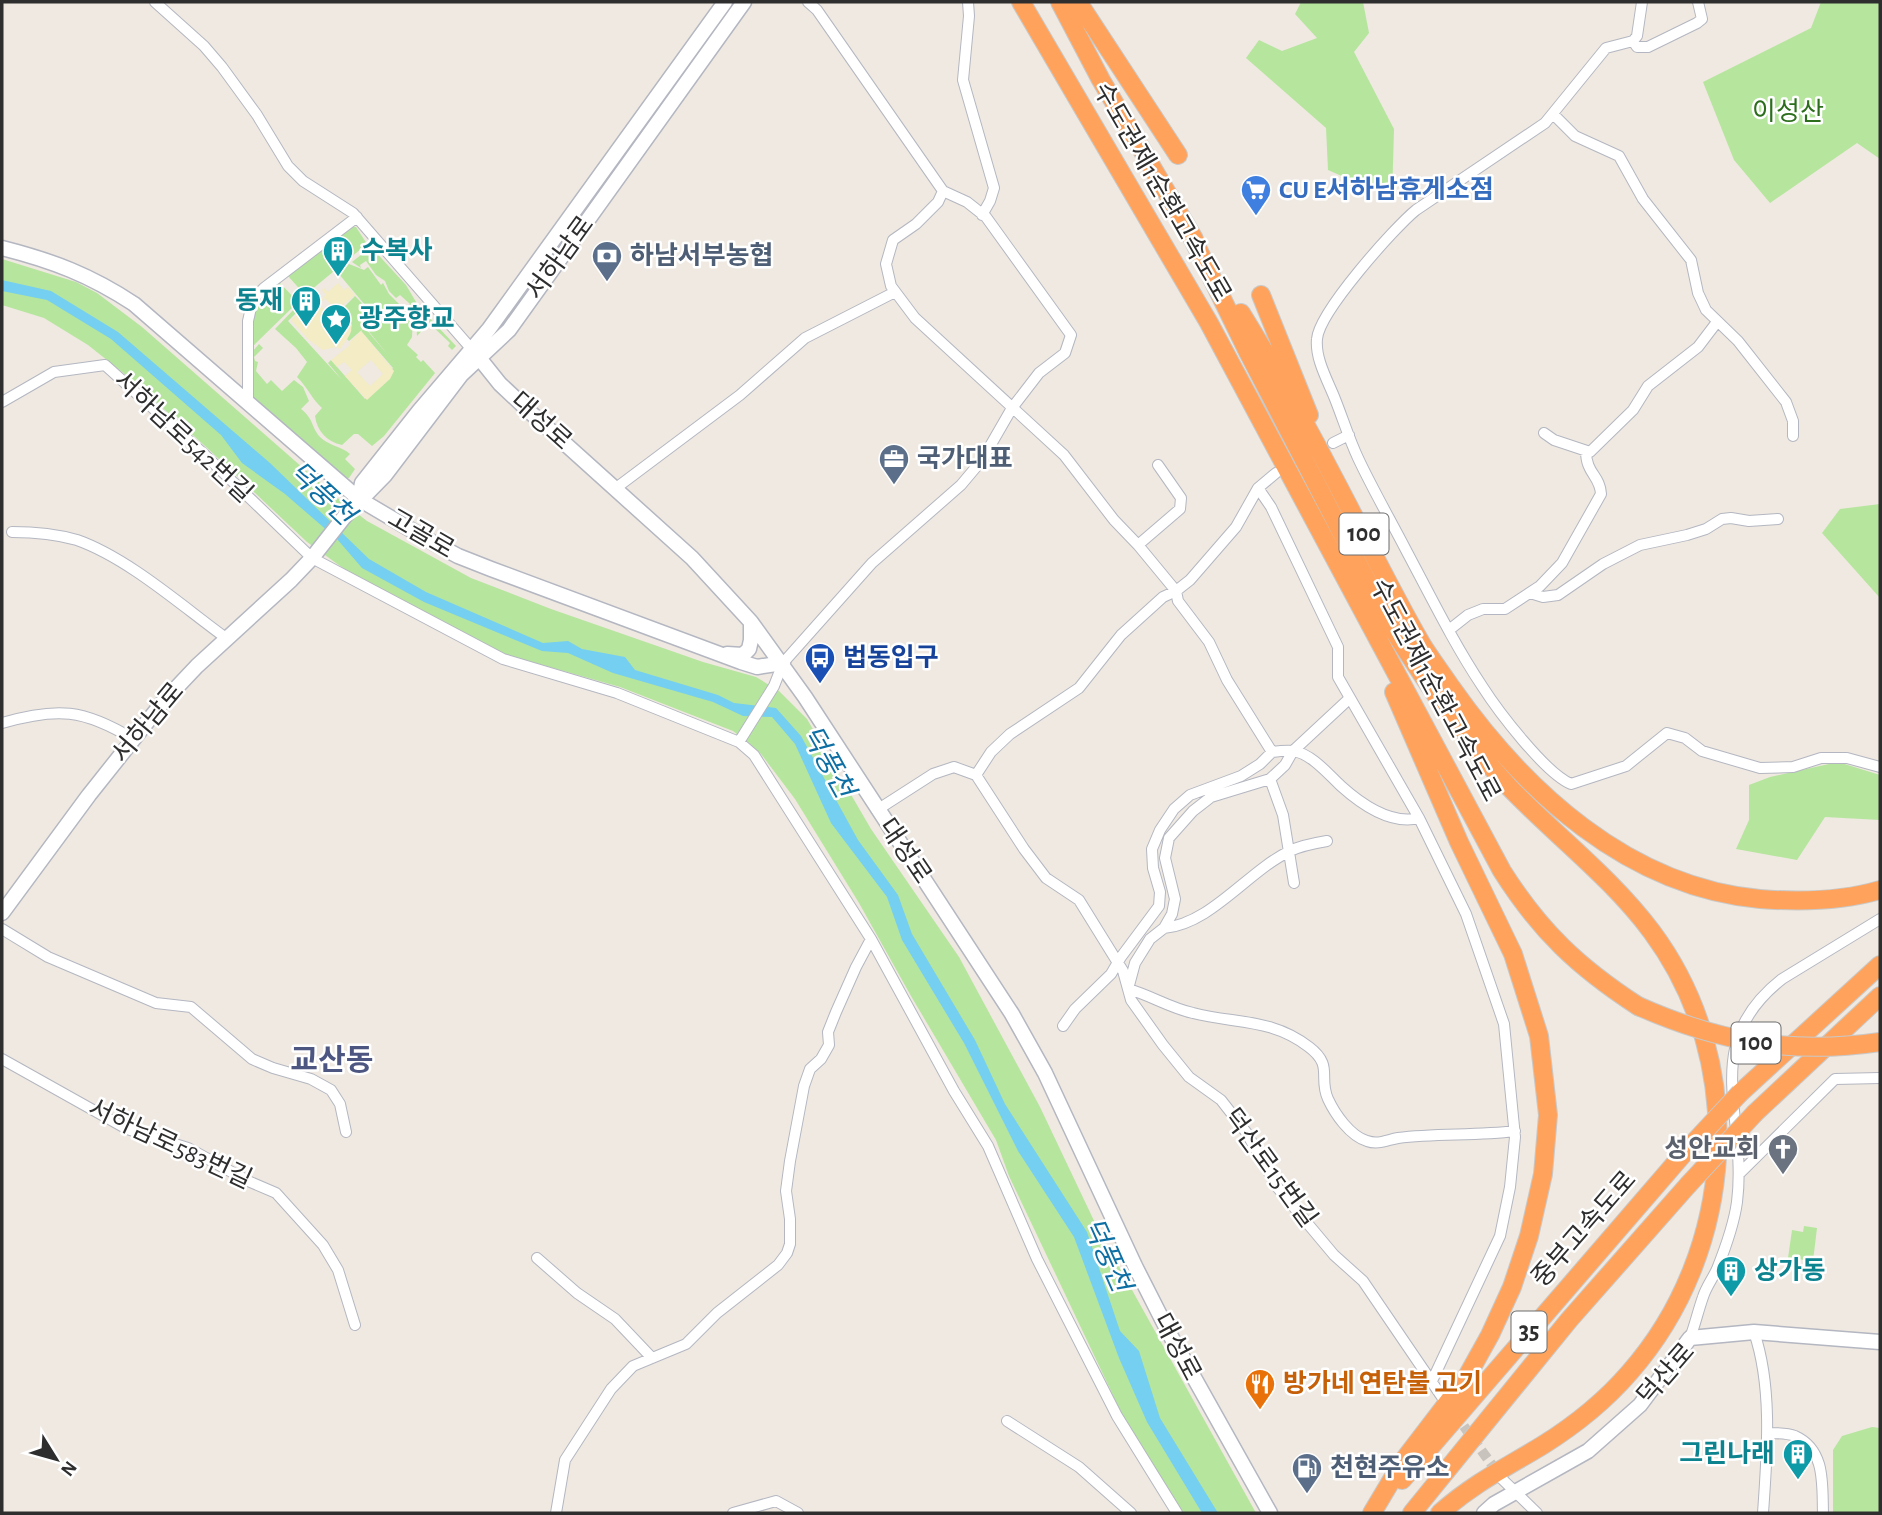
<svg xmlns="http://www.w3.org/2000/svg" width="1882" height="1515" font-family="'Alegreya Sans','Noto Sans KR',sans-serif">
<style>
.green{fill:#b6e59e}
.sand{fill:#f3ecc5;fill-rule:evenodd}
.water{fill:#75cff0}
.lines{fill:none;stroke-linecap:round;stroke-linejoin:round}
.street-tunnel{stroke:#c8c4bd;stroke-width:10;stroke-dasharray:10 5;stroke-linecap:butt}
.street-casing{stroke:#b4b7c1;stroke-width:12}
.secondary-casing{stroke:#b4b7c1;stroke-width:17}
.highway-casing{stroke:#c9c9c9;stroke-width:20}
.street{stroke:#fff;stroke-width:10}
.secondary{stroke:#fff;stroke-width:14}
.highway{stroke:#ffa35c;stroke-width:18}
.highway-bridge-casing{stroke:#c9c9c9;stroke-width:20;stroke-linecap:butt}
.highway-bridge{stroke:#ffa35c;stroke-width:18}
.labels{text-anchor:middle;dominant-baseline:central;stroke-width:5;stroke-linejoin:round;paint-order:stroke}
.shield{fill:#fff;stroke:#6d6d6d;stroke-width:2}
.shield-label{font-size:24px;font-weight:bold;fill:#2e2e2e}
.park-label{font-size:26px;fill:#2c6e1b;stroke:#fff}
.shop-label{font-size:26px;font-weight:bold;fill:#366cbe;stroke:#fff;text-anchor:start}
.street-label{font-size:26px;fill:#2e2e2e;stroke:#fff}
.culture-label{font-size:26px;font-weight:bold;fill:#0d838f;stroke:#fff;text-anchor:start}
.service-label{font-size:26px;font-weight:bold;fill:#4e5e75;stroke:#fff;text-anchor:start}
.transit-label{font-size:26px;font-weight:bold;fill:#164399;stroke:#fff;text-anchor:start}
.worship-label{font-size:26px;font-weight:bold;fill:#5b616d;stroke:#fff;text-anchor:end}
.food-label{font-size:26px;font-weight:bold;fill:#c56008;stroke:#fff;text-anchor:start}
.water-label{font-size:28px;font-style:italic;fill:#0d6fa3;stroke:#fff}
.quarter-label{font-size:30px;font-weight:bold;fill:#4d5680;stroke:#fff}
</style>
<rect width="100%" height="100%" fill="#efe9e1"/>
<!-- green -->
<path class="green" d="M1301 2H1363L1369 33 1354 52 1394 129 1392 198 1328 170 1326 128 1246 58 1259 40 1282 51 1317 38 1295 14Z
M1821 2H1880V159L1857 143 1770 203 1734 160 1703 82 1811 28Z
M351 227H356L367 244 305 295 288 276Z
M371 247 406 285 419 307 456 346 452 350 448 346 450 343 429 323 417 336 416 317 408 308 410 304 400 295 396 298 389 291 385 281 376 275 366 261 360 265 361 268 352 262Z
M2 259 76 282 97 293 142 327 335 496 367 521 471 578 551 609 703 662 756 677 779 691 807 719 871 829 959 957 1040 1107 1097 1227 1256 1513H1184L1178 1505 1121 1412 1009 1176 996 1140 911 996 859 903 795 799 761 754 749 743 733 731 620 687 500 653 347 571 307 542 205 446 127 376 88 345 44 318 2 305Z
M349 264 364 270 368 267 381 285 383 283 389 294 413 318 412 337 407 345 418 355 416 357 421 362 423 360 435 373 384 436 372 446 358 434H354L342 445C327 442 317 431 315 416L322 408C312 399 308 388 297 377L307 362 296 348 275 329 299 304 302 307 288 321 342 380 328 363 331 360 365 399 393 368 361 331 365 328 388 355 366 328 372 321 349 341 347 339 352 325 342 309 355 296 376 318 338 273Z
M279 282 298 302 250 349C251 333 250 310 261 297 265 291 273 286 279 282Z
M259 344 263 348 254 357 255 361 258 362 256 371 267 384 271 380 282 391 294 380 303 387 309 401 301 409C314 419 311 427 320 437 329 446 341 446 350 454L345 459 355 469 349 478H346L253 398 254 377 251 353Z
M1880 504V598L1822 533 1840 509Z
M1838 762 1880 775V820L1825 817 1797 860 1736 849 1749 820V785L1770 777Z
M1804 1226 1817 1228 1813 1261 1788 1258 1792 1230 1803 1232Z
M1872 1427 1880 1428V1513H1833V1450L1842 1436Z"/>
<!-- sand -->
<path class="sand" d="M338 283 344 290 348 287 355 295 336 310 325 298 319 304 331 317 342 309C358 330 351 333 340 349L336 347 323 350 309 340 291 320 312 303 310 300 314 297 318 301 319 296 322 299 326 295 322 290 324 288 328 292Z
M361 331 394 371 390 379 367 400 345 376 352 370 344 362 337 367 331 360 350 345 349 343ZM371 360 383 374 370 386 357 372Z"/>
<!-- water -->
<path class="water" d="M2 280 51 291 118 332 270 463 369 559 426 592 543 643 568 641 582 649 625 657 635 670 718 695 734 703 776 708 801 736 858 840 898 895 912 934 975 1040 1005 1104 1087 1232 1120 1331 1139 1351 1160 1418 1218 1513H1202L1147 1422 1119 1358 1074 1237 1018 1151 964 1043 902 940 887 897 831 823 795 744 772 717 743 716 713 702 613 673 568 653 542 651 424 602 362 568 337 539 285 494 242 463 221 435 111 339 47 300 2 291Z"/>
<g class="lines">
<!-- street-tunnel -->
<path class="street-tunnel" d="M1455 1414 1500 1476"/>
<!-- street casing -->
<g class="street-casing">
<path id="street" d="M155 2 204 46 222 67 257 115 288 166 303 181 353 213 475 353
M808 2 817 10 943 191 938 202 916 224 893 240 886 264 891 286 915 318 1064 455 1114 520 1138 545 1180 509 1181 498 1158 465
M968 2 969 16 963 80 994 188 990 201 982 215
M1642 2 1637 36 1633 41 1606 48 1545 123 1416 210C1394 228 1319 312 1317 339 1315 359 1328 381 1335 399 1343 419 1349 439 1358 458 1373 490 1391 521 1407 552 1431 597 1454 644 1482 686 1498 711 1545 773 1571 784L1626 766 1667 733 1685 738 1702 751 1760 768 1793 767 1821 758H1847L1880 767
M1633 41 1637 47H1648L1697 23 1702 19 1698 2
M1553 114 1575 136 1619 156 1643 199 1691 260 1698 293 1706 310 1738 341 1786 402 1793 421V436
M248 401V321L253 299 264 288 357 217
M2 402 54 372 105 365 205 455 312 558 503 659 617 693 739 742 754 755 871 939 954 1091 988 1146 1037 1259 1117 1416 1177 1513
M1544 433 1554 440 1590 452 1633 410 1648 386 1698 347 1717 322
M1333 443 1349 435
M616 488 740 395 805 338 895 292
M1258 488 1276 473
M12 532C33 532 56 534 77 540 128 558 182 606 226 638
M1530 593 1543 597 1558 595 1603 564 1640 545 1687 535 1706 529 1722 519 1731 518 1749 521 1778 519
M1449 630 1468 615 1483 609H1505L1540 586 1562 563 1601 494C1600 475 1586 474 1586 451
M1350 698 1293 751 1285 765 1270 779 1211 797 1193 811 1169 838 1165 858 1175 899 1172 914 1164 928 1150 939 1135 963 1128 989C1150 995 1170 1008 1193 1013 1235 1024 1272 1018 1309 1047 1334 1066 1318 1077 1328 1099 1335 1114 1350 1136 1367 1141 1378 1145 1387 1140 1398 1138 1437 1133 1476 1136 1515 1131
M2 723C57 707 84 709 133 739
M739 742 774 686 783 663 872 563 961 485 982 460 1012 408 1039 373 1065 353 1071 335 986 217 967 202 943 191
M976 775 1024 849 1046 878 1079 900 1123 971 1131 1000 1163 1045 1189 1077 1221 1100 1246 1132 1277 1187 1334 1255 1363 1281 1442 1397
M1270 779 1283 815 1294 883
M877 810 933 774 954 767 976 775 991 752 1010 734 1079 688 1121 635 1163 597 1176 591 1138 545
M1419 818C1391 825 1361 804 1341 786 1328 774 1313 755 1294 751 1287 750 1279 751 1272 752L1227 680 1209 642 1178 601 1176 591 1190 580 1236 527 1258 488 1271 507 1338 647V677L1419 818 1466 914 1504 1024 1515 1137 1510 1187 1500 1236 1432 1381
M1164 928C1211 924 1248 871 1290 851 1302 845 1315 843 1327 841
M2 929 48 957 156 1003 191 1007 252 1059 273 1068 311 1079 331 1090 340 1104 346 1132
M1063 1026 1075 1009 1111 974 1121 957 1159 906 1160 892 1153 868 1152 849 1160 830 1174 809 1190 795 1241 776 1260 764 1272 752
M2 1059 127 1129 188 1148 248 1181 276 1193 323 1245 338 1270 355 1325
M1739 1174 1835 1079 1880 1078
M537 1258 577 1293 615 1319 652 1358
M1754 1332C1773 1388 1767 1455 1763 1513
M1690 1338C1695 1325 1698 1311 1703 1297 1706 1287 1713 1278 1717 1269 1725 1249 1734 1224 1737 1202 1748 1114 1698 1045 1782 979L1880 919
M1007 1421 1079 1467 1131 1513
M1768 1433C1776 1433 1787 1433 1795 1436 1826 1450 1822 1485 1823 1513
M1502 1479 1537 1513
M556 1513 565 1460 611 1389 633 1366 686 1344 717 1313 778 1265 787 1253 790 1244V1219L786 1191 790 1161 804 1086 810 1069 821 1059 829 1045 828 1032 836 1012 856 967 871 939
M733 1513 776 1501 798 1513"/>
</g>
<!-- secondary casing -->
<g class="secondary-casing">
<path id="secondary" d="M2 248C53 261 90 275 134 304L359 499 430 541 458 556 491 569 741 662 757 667 783 663
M480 359 500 384 531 413 692 558 751 622 805 697 1012 1014 1045 1073 1135 1266 1169 1333 1270 1513
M359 499 362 483 419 411 489 329 725 2
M727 654 743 655 749 649 751 640V622
M2 913 89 795 163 702 197 666 291 580 312 558 345 516 385 475 461 375 509 330 744 2
M1484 1513 1494 1504 1588 1451 1640 1405 1690 1338 1754 1332 1880 1342"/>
</g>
<!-- highway casing -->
<g class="highway-casing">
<path id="highway" d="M1021 2 1209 323 1502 871C1540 931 1578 967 1638 1006
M1060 2 1101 80 1194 239
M1078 2 1178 155
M1189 231 1249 354 1386 618C1423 678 1461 735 1509 787 1556 836 1611 877 1652 932 1749 1063 1736 1251 1630 1372 1605 1401 1575 1425 1543 1445 1505 1468 1474 1483 1440 1513
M1261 295 1309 415
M1241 313C1275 368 1307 426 1337 484 1365 537 1391 591 1421 643 1430 658 1441 672 1451 687 1524 791 1628 887 1760 899 1799 902 1843 901 1880 890
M1740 1093 1880 965
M1755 1113 1880 996
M1402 1480 1685 1152
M1372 1513 1403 1461 1465 1380 1490 1335 1512 1287 1529 1236 1543 1174 1548 1115 1539 1036 1513 954 1459 842 1394 692
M1412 1513 1569 1320 1688 1185"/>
</g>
<!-- street -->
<use href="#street" class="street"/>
<!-- secondary -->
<use href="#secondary" class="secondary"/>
<!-- highway -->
<use href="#highway" class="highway"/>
<!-- highway-bridge casing -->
<g class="highway-bridge-casing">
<path id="highway-bridge" d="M1638 1006C1719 1042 1792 1055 1880 1042
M1685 1152 1740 1093
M1688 1185 1755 1113"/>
</g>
<!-- highway-bridge -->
<use href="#highway-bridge" class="highway-bridge"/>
</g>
<!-- icons -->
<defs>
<g id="supermarket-pin" transform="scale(1.575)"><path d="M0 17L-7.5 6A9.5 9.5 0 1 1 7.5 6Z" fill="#3f7fe0" stroke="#fff"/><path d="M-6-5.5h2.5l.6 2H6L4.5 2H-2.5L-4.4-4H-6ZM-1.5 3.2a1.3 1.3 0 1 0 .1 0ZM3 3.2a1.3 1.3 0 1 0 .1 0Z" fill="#fff"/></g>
<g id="building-pin" transform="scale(1.575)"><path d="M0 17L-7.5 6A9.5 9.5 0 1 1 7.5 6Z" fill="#0f9aa8" stroke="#fff"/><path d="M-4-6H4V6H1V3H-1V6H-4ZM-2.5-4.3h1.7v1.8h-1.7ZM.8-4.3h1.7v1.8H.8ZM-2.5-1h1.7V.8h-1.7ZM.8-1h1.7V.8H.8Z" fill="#fff"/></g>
<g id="bank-pin" transform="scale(1.575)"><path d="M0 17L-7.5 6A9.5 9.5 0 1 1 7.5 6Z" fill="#5c6f8a" stroke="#fff"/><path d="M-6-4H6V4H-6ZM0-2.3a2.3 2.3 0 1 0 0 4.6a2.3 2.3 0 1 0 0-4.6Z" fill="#fff"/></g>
<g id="sight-pin" transform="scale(1.575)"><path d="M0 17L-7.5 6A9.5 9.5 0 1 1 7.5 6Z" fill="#0f9aa8" stroke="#fff"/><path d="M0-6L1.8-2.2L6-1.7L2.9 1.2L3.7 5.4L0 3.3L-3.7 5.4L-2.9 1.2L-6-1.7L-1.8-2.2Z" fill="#fff"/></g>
<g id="office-pin" transform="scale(1.575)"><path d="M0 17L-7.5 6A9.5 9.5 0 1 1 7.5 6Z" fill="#5c6f8a" stroke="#fff"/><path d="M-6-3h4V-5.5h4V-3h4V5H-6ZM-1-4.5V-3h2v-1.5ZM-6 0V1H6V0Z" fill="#fff"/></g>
<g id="bus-pin" transform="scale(1.575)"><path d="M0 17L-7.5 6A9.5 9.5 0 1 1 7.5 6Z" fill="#1a4fb4" stroke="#fff"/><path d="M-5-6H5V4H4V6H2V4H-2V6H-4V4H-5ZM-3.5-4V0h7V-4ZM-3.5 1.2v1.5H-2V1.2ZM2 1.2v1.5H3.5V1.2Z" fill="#fff"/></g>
<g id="church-pin" transform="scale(1.575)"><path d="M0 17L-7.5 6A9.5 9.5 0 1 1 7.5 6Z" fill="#6b7280" stroke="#fff"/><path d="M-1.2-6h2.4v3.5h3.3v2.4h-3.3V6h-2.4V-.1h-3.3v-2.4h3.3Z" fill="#fff"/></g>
<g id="restaurant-pin" transform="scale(1.575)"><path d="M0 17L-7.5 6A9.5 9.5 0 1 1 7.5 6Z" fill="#e8710a" stroke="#fff"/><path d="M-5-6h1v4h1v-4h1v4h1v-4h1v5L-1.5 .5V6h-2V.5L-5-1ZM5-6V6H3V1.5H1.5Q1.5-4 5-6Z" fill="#fff"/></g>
<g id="fuel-pin" transform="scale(1.575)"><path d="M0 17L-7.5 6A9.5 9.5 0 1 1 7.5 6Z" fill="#5c6f8a" stroke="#fff"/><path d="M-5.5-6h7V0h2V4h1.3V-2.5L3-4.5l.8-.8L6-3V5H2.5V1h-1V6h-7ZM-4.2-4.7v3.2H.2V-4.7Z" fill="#fff"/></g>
</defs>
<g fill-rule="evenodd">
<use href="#supermarket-pin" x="1256" y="190"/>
<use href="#building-pin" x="338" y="251"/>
<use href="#bank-pin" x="607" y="256"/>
<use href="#building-pin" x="306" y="301"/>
<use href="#sight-pin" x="336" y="319"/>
<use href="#office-pin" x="894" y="459"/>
<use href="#bus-pin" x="820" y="658"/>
<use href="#church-pin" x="1783" y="1149"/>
<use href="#building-pin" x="1731" y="1271"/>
<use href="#restaurant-pin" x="1260" y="1384"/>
<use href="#building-pin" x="1798" y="1454"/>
<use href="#fuel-pin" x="1307" y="1468"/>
</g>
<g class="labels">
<!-- shield labels -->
<g class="shield">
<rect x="1339.5" y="513.5" width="49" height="41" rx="5"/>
<rect x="1731.5" y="1022.5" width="49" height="41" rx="5"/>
<rect x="1511.5" y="1311.5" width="35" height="41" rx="5"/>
</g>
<g class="shield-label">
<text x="1364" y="534">100</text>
<text x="1756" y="1043">100</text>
<text x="1529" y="1332">35</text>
</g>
<!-- park labels -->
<g class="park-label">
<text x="1788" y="112">이성산</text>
</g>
<!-- shop labels -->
<g class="shop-label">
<text x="1279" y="190">CU E서하남휴게소점</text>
</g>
<!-- street labels -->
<g class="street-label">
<text transform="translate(1162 192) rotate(60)">수도권제1순환고속도로</text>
<text transform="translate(560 258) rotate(-54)">서하남로</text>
<text transform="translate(541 421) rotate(42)">대성로</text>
<text transform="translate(183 437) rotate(43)">서하남로542번길</text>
<text transform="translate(421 534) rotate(30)">고골로</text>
<text transform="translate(1435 690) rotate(62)">수도권제1순환고속도로</text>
<text transform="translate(148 723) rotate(-50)">서하남로</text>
<text transform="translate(905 851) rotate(56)">대성로</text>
<text transform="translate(170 1144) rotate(25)">서하남로583번길</text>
<text transform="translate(1270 1168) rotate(54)">덕산로15번길</text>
<text transform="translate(1584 1229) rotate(-49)">중부고속도로</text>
<text transform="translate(1177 1347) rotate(62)">대성로</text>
<text transform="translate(1666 1374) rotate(-49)">덕산로</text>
</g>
<!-- culture labels -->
<g class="culture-label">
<text x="361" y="251">수복사</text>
<text x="283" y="301" text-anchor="end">동재</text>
<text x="359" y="319">광주향교</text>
<text x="1754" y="1271">상가동</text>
<text x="1775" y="1454" text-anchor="end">그린나래</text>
</g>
<!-- service labels -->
<g class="service-label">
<text x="630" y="256">하남서부농협</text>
<text x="917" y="459">국가대표</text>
<text x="1330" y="1468">천현주유소</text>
</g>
<!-- transit labels -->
<g class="transit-label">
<text x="843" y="658">법동입구</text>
</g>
<!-- worship labels -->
<g class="worship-label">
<text x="1760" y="1149">성안교회</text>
</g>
<!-- food labels -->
<g class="food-label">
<text x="1283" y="1384">방가네 연탄불 고기</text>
</g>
<!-- water labels -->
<g class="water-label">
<text transform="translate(321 494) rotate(43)">덕풍천</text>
<text transform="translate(827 762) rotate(61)">덕풍천</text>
<text transform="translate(1106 1255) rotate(66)">덕풍천</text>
</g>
<!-- quarter labels -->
<g class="quarter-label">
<text x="332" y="1061">교산동</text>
</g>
</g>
<!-- border -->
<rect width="1882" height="1515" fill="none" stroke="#2e2e2e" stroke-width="7"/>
<!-- north arrow -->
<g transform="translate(56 1459) rotate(127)" stroke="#ffffff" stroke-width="5" paint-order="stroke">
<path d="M0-5L12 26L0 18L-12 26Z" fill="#2e2e2e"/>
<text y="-10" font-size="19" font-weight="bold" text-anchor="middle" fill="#2e2e2e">N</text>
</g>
</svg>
